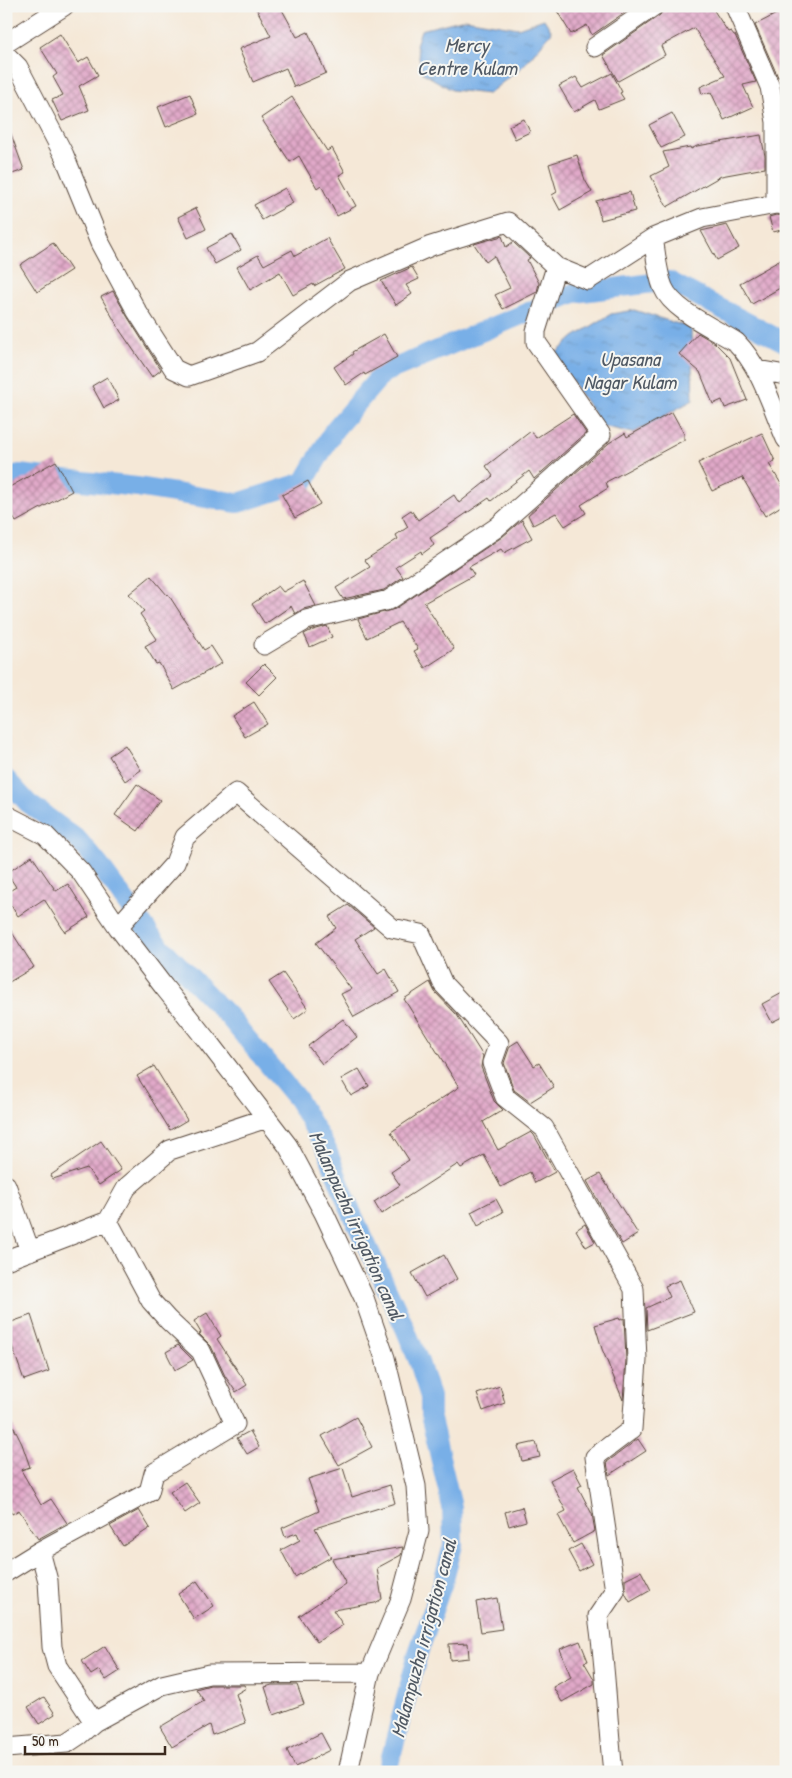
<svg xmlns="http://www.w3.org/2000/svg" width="792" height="1778" font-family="'Patrick Hand',sans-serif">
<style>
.water{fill:url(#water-ripples);stroke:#5a6c82}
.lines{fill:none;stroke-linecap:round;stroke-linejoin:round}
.canal{stroke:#78afe7;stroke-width:20}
.building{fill:url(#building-cross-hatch)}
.street-casing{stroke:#57463a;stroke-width:21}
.street{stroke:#fff;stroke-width:19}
.labels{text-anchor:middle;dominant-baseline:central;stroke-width:4;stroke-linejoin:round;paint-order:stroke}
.water-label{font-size:20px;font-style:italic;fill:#505964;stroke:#f6f6f2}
</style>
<defs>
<pattern id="water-ripples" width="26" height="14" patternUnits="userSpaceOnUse" patternTransform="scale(1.25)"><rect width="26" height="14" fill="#78afe7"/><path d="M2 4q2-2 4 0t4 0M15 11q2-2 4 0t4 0" fill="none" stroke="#648fbb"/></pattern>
<pattern id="building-cross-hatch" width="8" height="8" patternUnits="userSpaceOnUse" patternTransform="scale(1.25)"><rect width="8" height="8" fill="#e1a9c9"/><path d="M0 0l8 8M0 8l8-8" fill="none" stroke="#b88aa3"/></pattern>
</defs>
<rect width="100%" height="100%" fill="#f6f6f2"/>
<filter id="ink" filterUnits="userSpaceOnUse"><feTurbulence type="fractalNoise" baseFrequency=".02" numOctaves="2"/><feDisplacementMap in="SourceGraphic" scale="10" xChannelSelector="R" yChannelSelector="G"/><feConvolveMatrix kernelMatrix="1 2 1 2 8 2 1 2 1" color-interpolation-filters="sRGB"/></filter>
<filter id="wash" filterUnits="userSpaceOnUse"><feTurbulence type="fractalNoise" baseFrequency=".0096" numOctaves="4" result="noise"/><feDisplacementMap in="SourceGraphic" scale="20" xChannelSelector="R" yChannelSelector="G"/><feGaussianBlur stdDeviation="1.12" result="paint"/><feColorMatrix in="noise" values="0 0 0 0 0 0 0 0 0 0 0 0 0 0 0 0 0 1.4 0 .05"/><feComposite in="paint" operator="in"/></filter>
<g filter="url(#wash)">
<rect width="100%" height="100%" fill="#f5e8d7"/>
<!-- water -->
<path class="water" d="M465 19 518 28 544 19 552 32 523 66 488 94 452 90 423 73 416 45 421 30Z
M634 310 691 328 693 400 633 433 602 426 554 355 574 337 611 314Z"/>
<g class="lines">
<!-- canal -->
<path class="canal" d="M6 478 19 474 137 487 238 503 304 482 334 430 383 373 574 293 669 281 786 343
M6 779 28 803 78 840 99 865 154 940 229 1017 297 1099 327 1150 348 1205 405 1328 419 1362 430 1397V1415L452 1507 453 1545 443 1582 418 1653 387 1772"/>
</g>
<g id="blocks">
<!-- building -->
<path class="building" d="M255 6H280L297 37 308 32 326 73 294 87 286 68 253 82 239 49 271 36Z
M554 6H634L592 35 587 25 571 34Z
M665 6H711L728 32 731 31 734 35H735L756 82 743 85 753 107 724 120 711 92 702 94 700 87 725 76 694 28 661 46 665 55 618 81 603 55 660 15Z
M786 9V76L778 77 755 25Z
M60 34 78 63 88 57 98 75 79 86 89 110 62 121 52 100 63 95 53 77 57 74 40 47Z
M612 73 622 92 620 93 624 99 599 109 595 100 574 112 559 86 576 77 583 88Z
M190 94 198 114 166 127 158 107Z
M292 97 327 151 332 148 345 172 339 175 356 206 337 216 321 185 317 188 299 156 290 162 261 118Z
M672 113 685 137 661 148 649 125Z
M524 119 530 132 515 139 509 126Z
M6 126H8L24 170 6 176Z
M761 135 765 156V168L721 176 667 207 651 176 669 167 663 152 690 147 691 149 697 146Z
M577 155 585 180 592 192 560 210 552 195 557 192 549 164Z
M285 188 293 203 262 220 254 205Z
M630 192 635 211 601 220 596 201Z
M196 208 206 229 188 238 178 217Z
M776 215 786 216V229L773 232 769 217Z
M727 225 739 248 717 260 701 231Z
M232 234 241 250 215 264 206 248Z
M502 236 506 247 513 242 530 258 527 260 539 283 537 292 503 309 495 295 510 288 494 256 486 262 474 244Z
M327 238 345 269 314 286 313 284 293 295 280 272 250 290 237 267 258 255 264 265 292 250 295 256Z
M53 243 71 270 37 292 20 265Z
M786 257V282L779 286 780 288 752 304 740 283Z
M412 267 419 279 406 285 412 294 396 305 381 281Z
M113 291 127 316 161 370 152 377 121 332 101 297Z
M698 333 715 343 730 358 747 400 725 408 722 400 713 404 700 372 679 354Z
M384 334 397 357 365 375 364 373 346 385 334 367 353 354 352 352Z
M107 377 119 400 104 408 92 386Z
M672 412 684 434V440L606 482 608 488 581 505 586 513 565 526 556 513 533 525 528 515 609 443 625 433 627 437Z
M573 414 586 433 534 479 529 471 491 501 489 498 430 538 434 545 422 554 421 551 396 567 403 577 384 590 343 599 336 588 370 567 365 560 398 539 396 535 408 527 402 516 411 510 418 520 454 495 459 503 493 476 486 466 531 431 536 438Z
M762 433 775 461 769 464 786 492V503L765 516 742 477 712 491 698 463Z
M56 461 72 491 16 522 6 505V489Z
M308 481 320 504 295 518 282 495Z
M522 520 532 538 504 553 501 549 469 567 474 575 424 603 454 649 425 668 414 651 418 649 400 622 367 638 358 619 395 609 502 537Z
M151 576 167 595 168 594 204 650 211 646 222 663 174 690 159 663 156 664 145 646 157 639 140 614 144 611 129 594Z
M303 581 316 606 303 609 295 614 291 606 265 624 252 604 278 586 283 592Z
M327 626 332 637 310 647 304 634 310 631Z
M264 664 277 677 259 695 246 682Z
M254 702 268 724 245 737 232 716Z
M125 745 141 770 125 781 109 756Z
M137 784 160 800 138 831 115 815Z
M32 856 56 891 68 884 89 917 65 932 44 899 18 916 6 898V893L16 887 7 873Z
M348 905 374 927 355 939 378 974 386 969 399 992 354 1017 341 994 351 989 316 943 336 928 329 917Z
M6 923 34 967 6 984Z
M283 973 308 1009 294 1019 269 982Z
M430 982 435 992 457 1015 483 1056 481 1067 494 1101 503 1110 483 1122 498 1150 531 1132 534 1135 555 1172 535 1183 530 1172 501 1187 484 1155 461 1168 458 1164 381 1214 374 1202 400 1185 391 1172 409 1160 391 1132 459 1087 404 999Z
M786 991V1015L772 1022 762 1004Z
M343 1019 357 1037 322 1064 308 1046Z
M518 1041 534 1066 539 1063 554 1087 530 1102 514 1090 504 1063 510 1046Z
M154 1066 187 1120 170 1130 137 1076Z
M359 1069 369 1086 351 1096 341 1079Z
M101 1141 121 1170 99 1185 87 1168 53 1179 51 1175Z
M600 1174 638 1234 622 1244 587 1181Z
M496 1199 503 1212 478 1226 471 1212Z
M585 1224 595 1242 586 1247 576 1230Z
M444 1255 457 1279 425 1297 412 1273Z
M680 1280 694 1312 647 1330 646 1308 670 1297 665 1286Z
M207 1313 221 1336 217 1339 247 1385 236 1392 225 1376 211 1346 199 1334 201 1333 194 1321Z
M31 1315 49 1371 24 1380 6 1329V1324Z
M619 1318 620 1320 624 1318 626 1360 623 1400 602 1349 595 1325Z
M178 1345 193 1360 175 1370 166 1352Z
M500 1386 505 1403 483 1411 477 1394Z
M6 1412 22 1444 30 1467 21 1470 41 1505 51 1499 67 1523 38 1539 19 1510 12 1514 6 1503Z
M356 1417 372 1447 339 1465 322 1436Z
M250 1431 259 1447 247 1454 237 1438Z
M638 1439 646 1451 609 1475 607 1462Z
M536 1442 540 1457 522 1461 518 1446Z
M343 1468 352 1497 390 1485 395 1503 315 1528 331 1557 295 1577 281 1550 300 1540 297 1533 285 1537 282 1528 319 1511 308 1479Z
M573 1468 582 1485 578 1487 592 1514 595 1531 573 1543 558 1515 566 1511 550 1480Z
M185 1482 200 1503 185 1513 170 1492Z
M522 1507 526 1521 509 1526 505 1512Z
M139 1510 150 1528 123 1546 110 1526Z
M581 1544 592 1564 579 1571 568 1551Z
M403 1547 401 1555 377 1568 382 1599 375 1603 333 1610 343 1625 317 1642 299 1616 346 1584 332 1559Z
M641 1571 651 1590 630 1602 625 1593V1579Z
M197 1581 214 1606 194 1619 178 1594Z
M497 1598 502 1629 481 1632 476 1602Z
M580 1641 588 1661 584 1662 594 1679V1684L562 1702 553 1687 571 1677 560 1649Z
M468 1643 469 1658 450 1660 449 1644Z
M105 1646 120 1671 106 1680 99 1670 91 1675 82 1661Z
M210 1685H244L246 1688 236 1694 246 1723 212 1735 209 1725 172 1747 160 1727 204 1701 196 1689Z
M272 1685H297L304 1704 274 1715 265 1687Z
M44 1697 55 1714 39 1724 28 1707Z
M321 1733 330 1750 295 1767 287 1750Z"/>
</g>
</g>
<g filter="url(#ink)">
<use href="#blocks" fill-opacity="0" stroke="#57463a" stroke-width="1"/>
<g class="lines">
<!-- street casing -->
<g class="street-casing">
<path id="street" d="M735 6 770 87 776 122V204
M6 43 64 6
M595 47 654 6
M6 55 18 67 64 155 100 243 136 310 174 369 189 376 257 352 350 281 431 246 508 222 556 267 588 280 653 238 702 218 776 204 786 205
M653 238C656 254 657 273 663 287 672 310 715 329 736 342 761 367 772 407 786 439
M757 370 786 375
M264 645 306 620 389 600 496 528 601 435 536 342V331L556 267
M6 815 45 835 81 872 118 927 164 987 209 1043 288 1146 324 1213 364 1298 385 1358 416 1486 419 1531 401 1599 370 1673 348 1772
M118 927 175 863 185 837 236 793 392 928 421 934 443 984 499 1043 492 1063 505 1097 544 1128 634 1289 637 1360 632 1429 595 1457 615 1591 598 1616C606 1668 607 1720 613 1772
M6 1185 30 1251
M108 1221 127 1187 170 1150 267 1118
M6 1260 108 1221 151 1301 168 1320 201 1351 235 1424 154 1473 149 1492 40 1551 6 1572
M40 1551 48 1581 52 1647 57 1666 94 1722 162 1685 209 1674 370 1673
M6 1748 67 1743 79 1735 94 1722"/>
</g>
<!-- street -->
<use href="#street" class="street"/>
</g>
</g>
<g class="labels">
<!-- water labels -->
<g class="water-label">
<text x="467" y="44">Mercy<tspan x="467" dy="23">Centre Kulam</tspan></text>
<text x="630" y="358">Upasana<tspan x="630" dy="23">Nagar Kulam</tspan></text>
<text transform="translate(357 1225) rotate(66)">Malampuzha irrigation canal</text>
<text transform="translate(423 1638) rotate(-75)">Malampuzha irrigation canal</text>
</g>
</g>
<!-- margin -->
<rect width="792" height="1778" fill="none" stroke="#f6f6f2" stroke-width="25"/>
<!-- scale -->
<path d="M25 1746v8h140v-8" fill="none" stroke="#3b2a1e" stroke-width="2.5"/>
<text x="32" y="1746" font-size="15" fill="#3b2a1e" stroke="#f6f6f2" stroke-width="4" paint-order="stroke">50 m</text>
</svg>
